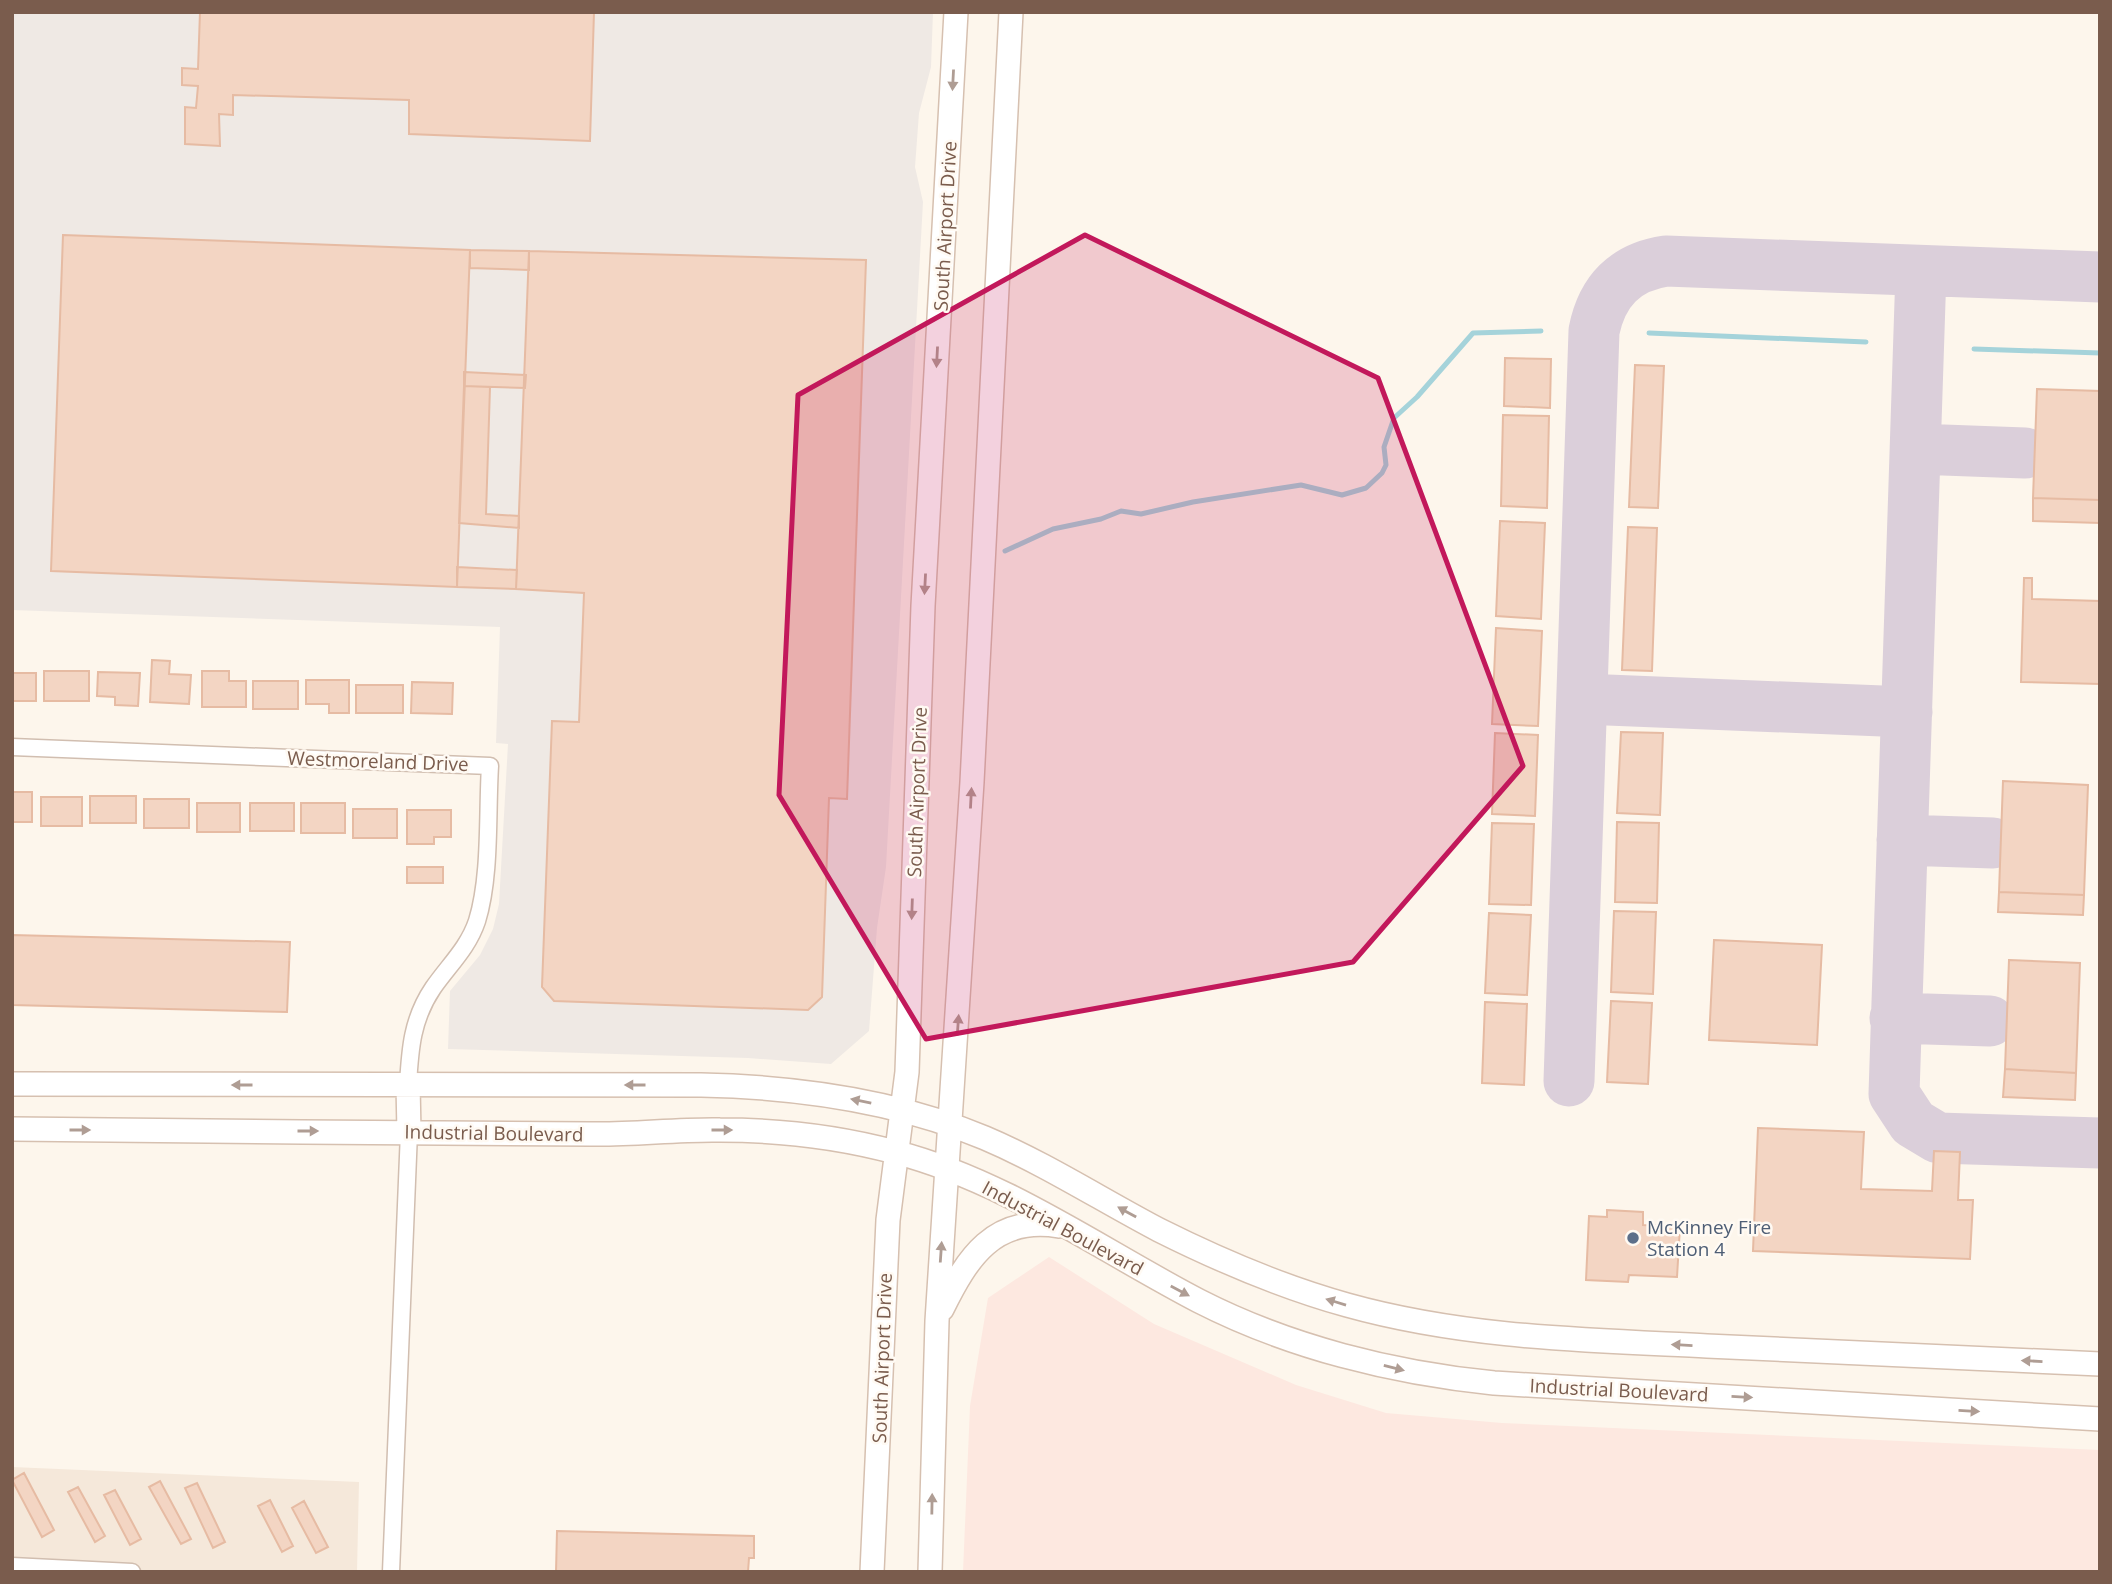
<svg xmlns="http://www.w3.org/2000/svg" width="2112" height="1584" font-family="'Open Sans',sans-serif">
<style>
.residential{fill:#f5e8da}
.commercial{fill:#fde8e0}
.industrial{fill:#efe9e4}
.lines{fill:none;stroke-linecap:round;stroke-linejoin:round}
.stream{stroke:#a5d3da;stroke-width:5}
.taxiway{stroke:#dbcfda;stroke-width:51}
.building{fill:#f3d5c3;stroke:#e6bba3;stroke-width:2}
.street-casing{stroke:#d1beb0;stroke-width:19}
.secondary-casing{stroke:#d6c0b0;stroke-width:26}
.street{stroke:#fff;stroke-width:16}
.secondary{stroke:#fff;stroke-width:23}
.oneway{fill:#af9d94}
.marked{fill:#c2185b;fill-opacity:0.2;stroke:#c2185b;stroke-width:5;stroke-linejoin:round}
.service-dot{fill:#5c6f8a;stroke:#fffaf3;stroke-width:2.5}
.labels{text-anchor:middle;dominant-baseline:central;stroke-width:5;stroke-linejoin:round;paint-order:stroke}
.street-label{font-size:19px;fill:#7a5c4d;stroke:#fffaf3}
.service-label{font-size:19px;fill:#4e5e75;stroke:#fffaf3;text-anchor:start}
</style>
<rect width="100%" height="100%" fill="#fdf6ec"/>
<!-- residential -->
<path class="residential" d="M12 1467 359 1482 357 1572H12Z"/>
<!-- commercial -->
<path class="commercial" d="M1049 1257 1154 1324 1296 1385 1386 1413 1502 1423 2100 1450 2099 1572H963L970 1406 988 1298Z"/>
<!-- industrial -->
<path class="industrial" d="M12 12H933L931 67 919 113 915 167 923 202 886 867 877 928 869 1031 831 1064 748 1058 448 1049 450 991 480 955 493 929 499 904 508 744 496 743 500 627 12 610Z"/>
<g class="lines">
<!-- stream -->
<path class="stream" d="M1649 333 1866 342
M1974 349 2100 353
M1005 551 1053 529 1101 519 1121 511 1141 514 1193 502 1301 485 1342 495 1366 488 1382 473 1386 465 1384 447 1394 418 1417 397 1473 333 1541 331"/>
<!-- taxiway -->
<path class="taxiway" d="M1921 271 1894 1094 1913 1123 1938 1138 2100 1143
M1916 449 2025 453
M1583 699 1907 712
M1902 840 1993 843
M1895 1018 1990 1021
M1569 1081 1594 331C1602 291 1625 267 1666 261L2100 277"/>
</g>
<!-- building -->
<path class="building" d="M200 12H594L590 141 409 134V100L233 95V115L219 114 220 146 185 144V107L196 108 198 86 182 85V68L198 69Z
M63 235 470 250 457 587 51 571Z
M470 250 529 251V270L470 268Z
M529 251 866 260 847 799 829 798 822 997 808 1010 554 1001 542 987 552 721 579 722 584 593 516 589Z
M1505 358 1551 359 1550 408 1504 406Z
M1635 365 1664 366 1658 508 1629 507Z
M464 372 526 375 525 388 464 386Z
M464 386 490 387 486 514 519 516V528L459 523Z
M2037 389 2100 391V500L2033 498Z
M1503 415 1549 416 1547 508 1501 506Z
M2033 498 2100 500V523L2033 521Z
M1500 521 1545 523 1541 619 1496 616Z
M1628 527 1657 528 1652 671 1622 670Z
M457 567 517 570 516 589 457 587Z
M2024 578H2032V599L2100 601V684L2021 682Z
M1496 628 1542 631 1538 726 1492 724Z
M152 660 170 661 169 674 191 675 189 704 150 702Z
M44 671H89V701H44Z
M202 671H229V681H246V707H202Z
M98 672 140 673 138 706 115 705V697L97 696Z
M12 673H36V701H12Z
M306 680H349V713H329V704H306Z
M253 681H298V709H253Z
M412 682 453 683 452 714 411 713Z
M356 685H403V713H356Z
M1621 732 1663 733 1660 815 1617 813Z
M1495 733 1538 735 1535 816 1492 814Z
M2003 781 2088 785 2084 895 1999 892Z
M12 792H32V822H12Z
M90 796H136V823H90Z
M41 797H82V826H41Z
M144 799H189V828H144Z
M197 803H240V832H197Z
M250 803H294V831H250Z
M301 803H345V833H301Z
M353 809H397V838H353Z
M407 810H451V837H434V844H407Z
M1617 822 1659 823 1657 903 1615 902Z
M1492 823 1534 824 1531 905 1489 904Z
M407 867H443V883H407Z
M1999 892 2084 895 2083 915 1998 912Z
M1614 911 1656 912 1653 994 1611 992Z
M1489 913 1531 915 1527 995 1485 993Z
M12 935 290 942 287 1012 12 1005Z
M1714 940 1822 945 1817 1045 1709 1040Z
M2009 960 2080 963 2076 1073 2005 1069Z
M1611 1001 1652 1003 1648 1084 1607 1082Z
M1485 1002 1527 1004 1524 1085 1482 1083Z
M2005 1069 2076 1073 2075 1100 2003 1097Z
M1758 1128 1864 1132 1861 1189 1932 1191 1934 1151 1960 1152 1958 1200H1973L1970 1259 1753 1251Z
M1607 1210 1643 1212V1225L1680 1227 1677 1277 1629 1275 1628 1282 1586 1280 1589 1216 1607 1217Z
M24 1473 54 1530 42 1537 12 1480Z
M160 1481 191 1539 181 1544 149 1487Z
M197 1483 225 1542 213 1548 185 1488Z
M78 1487 105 1536 95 1542 68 1492Z
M115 1490 141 1539 130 1545 104 1495Z
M270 1500 293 1546 282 1552 258 1506Z
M304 1501 328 1547 316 1553 292 1508Z
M557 1531 754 1536V1558H749L748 1572H556Z"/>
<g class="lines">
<!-- street casing -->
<g class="street-casing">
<path id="street" d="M12 747 490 766C487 813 491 876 477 921 468 948 449 965 433 988 412 1019 410 1049 408 1085
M12 1566 132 1572
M391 1572 409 1132"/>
</g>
<!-- secondary casing -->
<g class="secondary-casing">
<path id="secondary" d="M12 1084 701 1085C798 1087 895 1100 985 1138 1046 1164 1100 1199 1159 1230 1219 1260 1282 1287 1347 1305 1465 1338 1586 1340 1707 1346 1838 1352 1969 1358 2100 1364
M408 1085 409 1132
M12 1129C205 1131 397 1133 590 1134 633 1135 677 1129 720 1130 779 1130 839 1137 895 1152 1006 1181 1099 1249 1199 1301 1289 1347 1393 1373 1494 1383L2100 1419
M942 1309C967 1258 994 1215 1059 1226
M872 1572 888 1220 907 1072 923 606 956 12
M930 1572 937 1321 972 782 1011 12"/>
</g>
<!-- street -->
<use href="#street" class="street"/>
<!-- secondary -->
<use href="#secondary" class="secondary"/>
</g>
<!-- one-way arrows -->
<defs><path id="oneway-solid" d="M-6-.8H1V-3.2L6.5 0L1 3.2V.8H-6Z" transform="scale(1.75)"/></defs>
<g class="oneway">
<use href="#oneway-solid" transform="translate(953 80) rotate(93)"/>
<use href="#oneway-solid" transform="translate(937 357) rotate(93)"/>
<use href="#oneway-solid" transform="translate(925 584) rotate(93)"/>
<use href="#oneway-solid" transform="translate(971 798) rotate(-87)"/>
<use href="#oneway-solid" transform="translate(912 909) rotate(92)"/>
<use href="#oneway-solid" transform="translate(958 1025) rotate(-86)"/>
<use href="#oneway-solid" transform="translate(242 1085) rotate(-180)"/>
<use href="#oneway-solid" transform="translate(635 1085) rotate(180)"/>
<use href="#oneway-solid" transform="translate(861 1101) rotate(-168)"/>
<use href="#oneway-solid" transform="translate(80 1130)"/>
<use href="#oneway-solid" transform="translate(722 1130)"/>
<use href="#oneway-solid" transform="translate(308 1131)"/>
<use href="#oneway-solid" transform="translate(1127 1212) rotate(-151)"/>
<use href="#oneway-solid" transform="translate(941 1252) rotate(-86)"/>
<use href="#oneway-solid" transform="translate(1180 1291) rotate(28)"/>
<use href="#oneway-solid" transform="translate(1336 1302) rotate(-163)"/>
<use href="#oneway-solid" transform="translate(1682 1345) rotate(-177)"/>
<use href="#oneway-solid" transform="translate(2032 1361) rotate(-177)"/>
<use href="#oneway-solid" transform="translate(1394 1368) rotate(14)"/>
<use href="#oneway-solid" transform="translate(1742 1397) rotate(3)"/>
<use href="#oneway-solid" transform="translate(1969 1411) rotate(3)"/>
<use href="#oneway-solid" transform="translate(932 1504) rotate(-89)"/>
</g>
<!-- marked area -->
<path class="marked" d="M1085 235 1378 378 1523 766 1353 962 926 1039 779 795 798 395Z"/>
<!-- markers -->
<circle class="service-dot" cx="1633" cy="1238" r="7"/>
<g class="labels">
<!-- street labels -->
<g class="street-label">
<text transform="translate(945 226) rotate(-87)">South Airport Drive</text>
<text transform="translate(378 761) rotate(2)">Westmoreland Drive</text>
<text transform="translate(917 792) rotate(-88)">South Airport Drive</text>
<text transform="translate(494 1133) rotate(1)">Industrial Boulevard</text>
<text transform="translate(1063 1228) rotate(28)">Industrial Boulevard</text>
<text transform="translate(882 1358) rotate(-88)">South Airport Drive</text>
<text transform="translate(1619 1390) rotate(3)">Industrial Boulevard</text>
</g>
<!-- service labels -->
<g class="service-label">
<text x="1647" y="1227">McKinney Fire<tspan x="1647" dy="22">Station 4</tspan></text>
</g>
</g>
<!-- border -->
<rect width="2112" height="1584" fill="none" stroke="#7a5c4d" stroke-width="28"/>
</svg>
